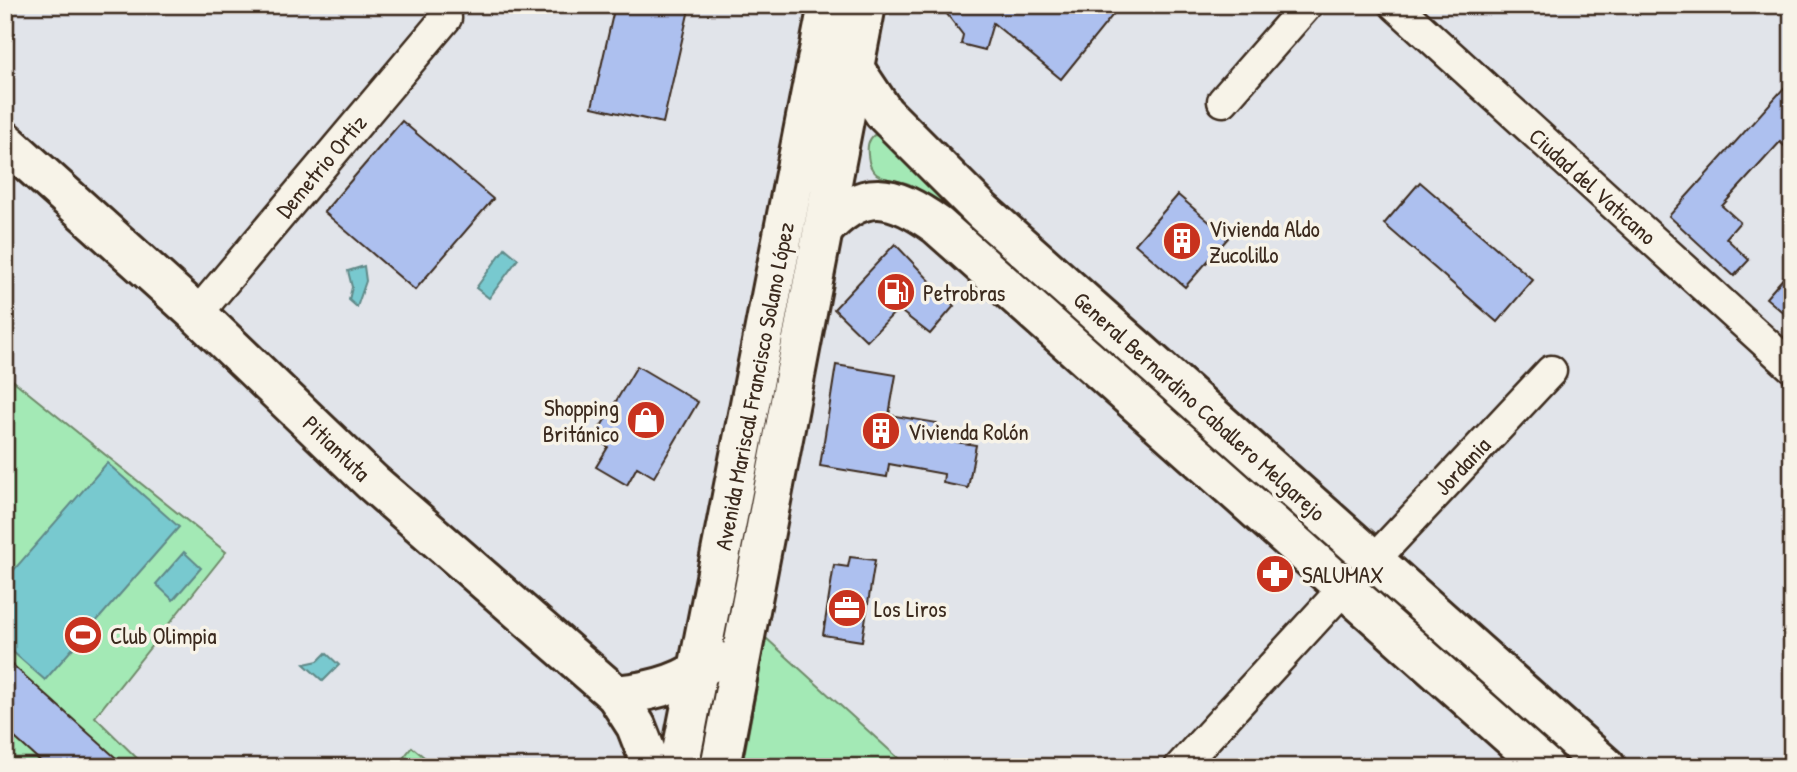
<svg xmlns="http://www.w3.org/2000/svg" width="1797" height="772" font-family="'Patrick Hand',sans-serif">
<style>
.green{fill:#a3e9b5;stroke:#6f8a6a;stroke-width:2}
.water{fill:#78c9cf;stroke:#608988;stroke-width:2}
.building{fill:#adc0ef;stroke:#3b2a1e;stroke-width:2}
.lines{fill:none;stroke-linecap:round;stroke-linejoin:round}
.street-casing{stroke:#3b2a1e;stroke-width:35}
.secondary-casing{stroke:#3b2a1e;stroke-width:44}
.highway-casing{stroke:#3b2a1e;stroke-width:44}
.street{stroke:#f7f3e8;stroke-width:30}
.secondary{stroke:#f7f3e8;stroke-width:38}
.highway{stroke:#f7f3e8;stroke-width:38}
.labels{text-anchor:middle;dominant-baseline:central;stroke-width:7;stroke-linejoin:round;paint-order:stroke}
.street-label{font-size:23px;fill:#3b2a1e;stroke:#f7f3e8}
.poi-label{font-size:23px;fill:#3b2a1e;stroke:#f7f3e8;text-anchor:start}
</style>
<rect width="100%" height="100%" fill="#e1e4ea"/>
<filter id="ink" filterUnits="userSpaceOnUse"><feTurbulence type="fractalNoise" baseFrequency=".0143" numOctaves="2"/><feDisplacementMap in="SourceGraphic" scale="14" xChannelSelector="R" yChannelSelector="G"/><feConvolveMatrix kernelMatrix="1 2 1 2 8 2 1 2 1" color-interpolation-filters="sRGB"/></filter>
<g filter="url(#ink)">
<!-- green -->
<path class="green" d="M874 135 880 136 1586 767H1571L928 196C922 192 916 187 909 184 889 177 870 182 868 155 867 146 868 140 874 135Z
M5 374 226 552 95 717 146 767H5Z
M766 638 908 767H742Z
M412 747 436 767H396Z"/>
<!-- water -->
<path class="water" d="M505 248 518 259 489 298 476 288Z
M364 266 366 281 357 307 349 300 352 287 348 271Z
M107 463 179 527 45 680 5 645V580Z
M184 552 201 568 173 600 156 584Z
M326 653 339 665 323 681 304 664 318 661Z"/>
<!-- building -->
<path class="building" d="M615 5H690L663 123 592 107Z
M940 5H1084L1116 11 1061 79 993 23 985 50 961 44 963 35Z
M1792 79V153L1780 142 1722 206 1740 222 1726 238 1749 260 1734 276 1669 216Z
M402 121 493 199 415 290 324 212Z
M1420 182 1533 280 1497 322 1384 224Z
M1178 195 1228 238 1185 287 1135 244Z
M895 244 954 306 930 334 898 309 867 341 834 309Z
M1792 268V320L1766 298Z
M836 365 896 375 889 415 937 423 935 439 976 445 968 488 943 483 944 474 889 464 887 477 820 466Z
M637 366 698 402 654 477 637 467 627 485 596 467 608 447 594 438Z
M850 557 875 560 862 641 823 635 834 565 848 567Z
M5 658 126 767H47L5 729Z"/>
<g class="lines">
<!-- street casing -->
<g class="street-casing">
<path id="street" d="M1395 5 1792 367
M1223 101 1307 5
M197 314 446 18
M1373 561 1551 371
M1180 767 1344 588"/>
</g>
<!-- secondary casing -->
<g class="secondary-casing">
<path id="secondary" d="M842 50 884 113 983 212 1606 767
M5 141 197 314 372 482 616 695 636 726 652 767
M823 230C863 186 892 193 937 225L1545 767"/>
</g>
<!-- highway casing -->
<g class="highway-casing">
<path id="highway" d="M616 695C651 692 687 683 713 659
M679 767 828 5
M720 767 866 5"/>
</g>
<!-- street -->
<use href="#street" class="street"/>
<!-- secondary -->
<use href="#secondary" class="secondary"/>
<!-- highway -->
<use href="#highway" class="highway"/>
</g>
</g>
<!-- icons -->
<defs>
<g id="building-disc" transform="scale(2.0125)"><circle r="9.5" fill="#c8321e" stroke="#f7f3e8"/><path d="M-4-6H4V6H1V3H-1V6H-4ZM-2.5-4.3h1.7v1.8h-1.7ZM.8-4.3h1.7v1.8H.8ZM-2.5-1h1.7V.8h-1.7ZM.8-1h1.7V.8H.8Z" fill="#fff"/></g>
<g id="fuel-disc" transform="scale(2.0125)"><circle r="9.5" fill="#c8321e" stroke="#f7f3e8"/><path d="M-5.5-6h7V0h2V4h1.3V-2.5L3-4.5l.8-.8L6-3V5H2.5V1h-1V6h-7ZM-4.2-4.7v3.2H.2V-4.7Z" fill="#fff"/></g>
<g id="shop-disc" transform="scale(2.0125)"><circle r="9.5" fill="#c8321e" stroke="#f7f3e8"/><path d="M-5-2.5h2.3a2.7 3.5 0 0 1 5.4 0H5L5.5 6h-11ZM-1.5-2.5h3a1.5 2.3 0 0 0-3 0Z" fill="#fff"/></g>
<g id="pharmacy-disc" transform="scale(2.0125)"><circle r="9.5" fill="#c8321e" stroke="#f7f3e8"/><path d="M-2-6h4v4h4v4h-4v4h-4v-4h-4v-4h4Z" fill="#fff"/></g>
<g id="office-disc" transform="scale(2.0125)"><circle r="9.5" fill="#c8321e" stroke="#f7f3e8"/><path d="M-6-3h4V-5.5h4V-3h4V5H-6ZM-1-4.5V-3h2v-1.5ZM-6 0V1H6V0Z" fill="#fff"/></g>
<g id="stadium-disc" transform="scale(2.0125)"><circle r="9.5" fill="#c8321e" stroke="#f7f3e8"/><path d="M0-5a6.5 5 0 1 0 0 10a6.5 5 0 1 0 0-10ZM-3.5-1.8h7v3.6h-7Z" fill="#fff"/></g>
</defs>
<g fill-rule="evenodd">
<use href="#building-disc" x="1182" y="241"/>
<use href="#fuel-disc" x="896" y="292"/>
<use href="#shop-disc" x="646" y="420"/>
<use href="#building-disc" x="881" y="431"/>
<use href="#pharmacy-disc" x="1275" y="574"/>
<use href="#office-disc" x="847" y="608"/>
<use href="#stadium-disc" x="83" y="635"/>
</g>
<g class="labels">
<!-- street labels -->
<g class="street-label">
<text transform="translate(321 166) rotate(-50)">Demetrio Ortiz</text>
<text transform="translate(1593 186) rotate(42)">Ciudad del Vaticano</text>
<text transform="translate(754 386) rotate(-79)">Avenida Mariscal Francisco Solano López</text>
<text transform="translate(1200 406) rotate(42)">General Bernardino Caballero Melgarejo</text>
<text transform="translate(337 448) rotate(44)">Pitiantuta</text>
<text transform="translate(1462 466) rotate(-47)">Jordania</text>
</g>
<!-- poi labels -->
<g class="poi-label">
<text x="1209" y="228">Vivienda Aldo<tspan x="1209" dy="26">Zucolillo</tspan></text>
<text x="923" y="292">Petrobras</text>
<text x="619" y="407" text-anchor="end">Shopping<tspan x="619" dy="26">Británico</tspan></text>
<text x="908" y="431">Vivienda Rolón</text>
<text x="1302" y="574">SALUMAX</text>
<text x="874" y="608">Los Liros</text>
<text x="110" y="635">Club Olimpia</text>
</g>
</g>
<!-- margin -->
<rect width="1797" height="772" fill="none" stroke="#f7f3e8" stroke-width="28"/>
<rect x="14" y="14" width="1769" height="744" fill="none" stroke="#3b2a1e" stroke-width="2.5" filter="url(#ink)"/>
</svg>
